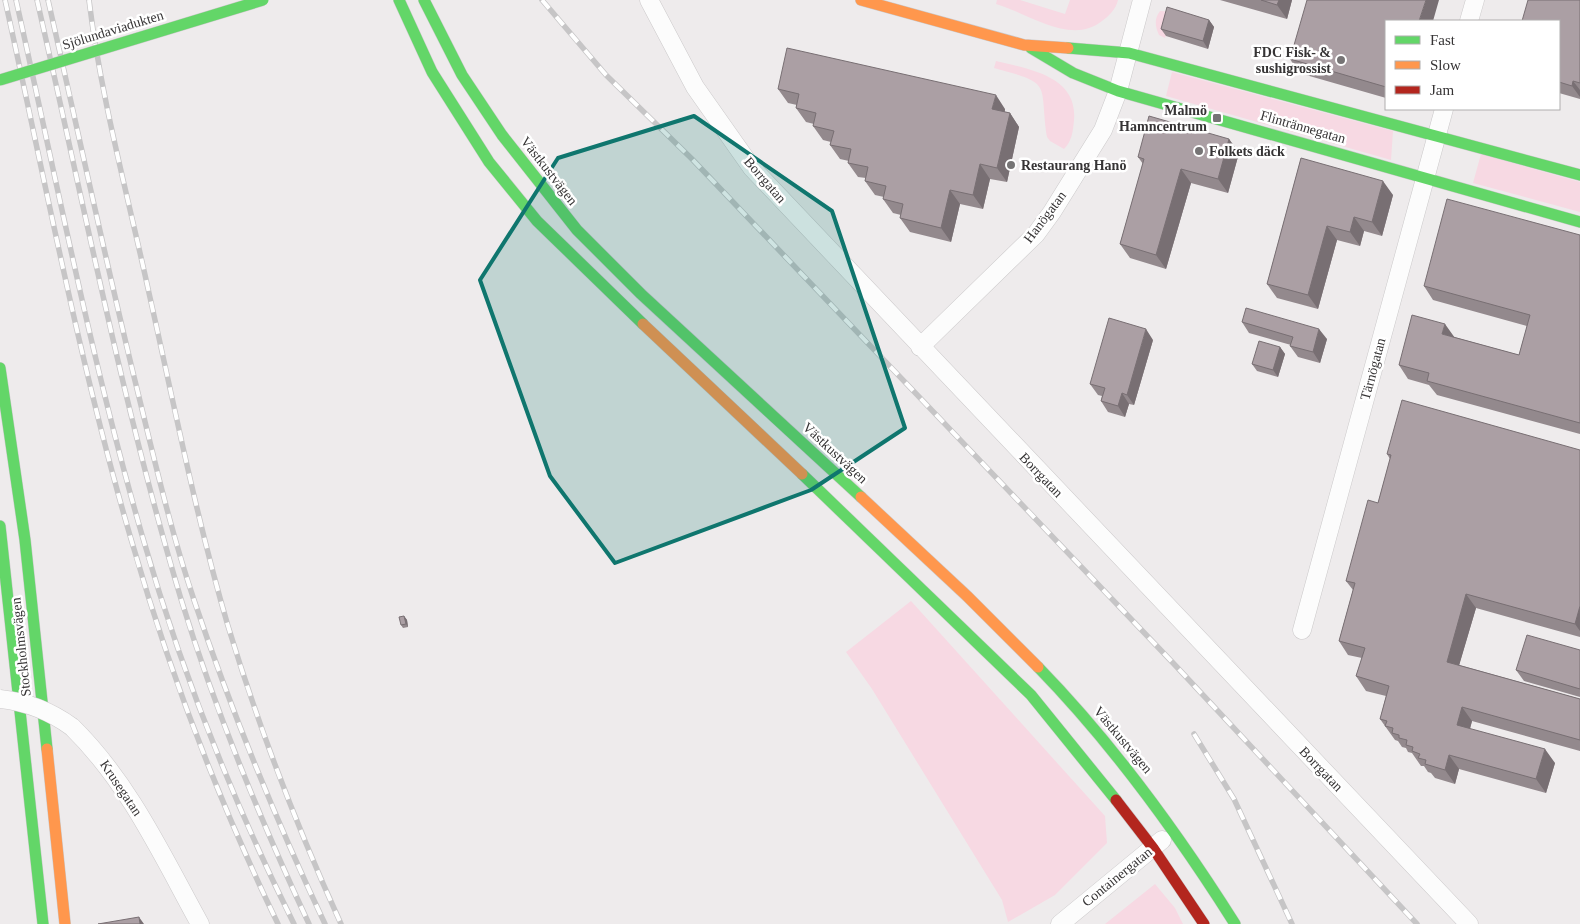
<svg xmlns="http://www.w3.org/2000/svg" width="1580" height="924" font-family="Georgia,serif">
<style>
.green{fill:#f7d9e3}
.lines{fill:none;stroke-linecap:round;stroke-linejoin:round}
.street-casing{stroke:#cbc9ca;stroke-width:19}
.fast-casing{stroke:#cbc9ca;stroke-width:12}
.slow-casing{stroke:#cbc9ca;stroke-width:12}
.jam-casing{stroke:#cbc9ca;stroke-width:12}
.street{stroke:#fcfcfc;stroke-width:18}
.fast{stroke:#63d668;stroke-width:11}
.slow{stroke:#ff974d;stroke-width:11}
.jam{stroke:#b3261e;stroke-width:11}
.rail-casing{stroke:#c6c5c6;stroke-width:5.5}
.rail{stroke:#fff;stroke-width:4;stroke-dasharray:11;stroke-linecap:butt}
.street-bridge-casing{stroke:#cbc9ca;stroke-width:19;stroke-linecap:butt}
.fast-bridge-casing{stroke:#cbc9ca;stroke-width:12;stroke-linecap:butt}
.street-bridge{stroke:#fcfcfc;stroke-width:18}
.fast-bridge{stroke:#63d668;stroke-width:11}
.wall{fill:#93898d}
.shaded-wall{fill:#786f73}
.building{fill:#ab9fa4;stroke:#786f73}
.marked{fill:#0f766e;fill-opacity:0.2;stroke:#0f766e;stroke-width:4;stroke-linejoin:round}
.poi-dot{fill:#767475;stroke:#fff;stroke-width:2}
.labels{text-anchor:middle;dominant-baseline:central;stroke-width:5;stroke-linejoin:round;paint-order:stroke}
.street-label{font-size:14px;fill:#363435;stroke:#fff}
.poi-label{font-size:14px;font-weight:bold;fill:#363435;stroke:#fff;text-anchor:end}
</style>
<rect width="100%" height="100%" fill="#eeebec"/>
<!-- green -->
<path class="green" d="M997 0H1020L1065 14 1070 0H1118C1116 9 1109 16 1102 21 1071 46 1028 13 996 4Z
M1160 11 1173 12 1165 38 1159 35C1155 26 1154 19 1160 11Z
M996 61C1029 69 1078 76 1074 120 1073 131 1072 141 1064 149L1050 141 1047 137C1039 82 1054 84 994 68Z
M1172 72 1393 131 1391 160 1166 96Z
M1481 154 1580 182V212L1473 183Z
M911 601 1105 816 1107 843 1055 895 1008 922 1002 900 872 689 846 652Z
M1155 884 1175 908 1183 924H1105Z"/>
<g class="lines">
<!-- street casing -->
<g class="street-casing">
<path id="street" d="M649 0 695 87 752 168 1469 924
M1469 21 1475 0
M920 347 1036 234 1052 212 1103 130 1118 91 1142 0
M1302 630 1444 109
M72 727C129 783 162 855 200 924
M1060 924 1162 840"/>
</g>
<!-- fast casing -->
<g class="fast-casing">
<path id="fast" d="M399 0 432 72 489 162 537 221 643 324
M424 0 462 75 502 135 577 230 641 294 861 497
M1031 48 1073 73 1118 91 1580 222
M1068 48 1129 53 1580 175
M0 368 25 540 47 749
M802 474 1031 695 1116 800
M0 526 43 924
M1038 667C1114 745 1177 832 1235 924"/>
</g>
<!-- slow casing -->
<g class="slow-casing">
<path id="slow" d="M861 0 1024 45 1068 48
M643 324 802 474
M861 497 967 596 1038 667
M47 749 65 924"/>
</g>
<!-- jam casing -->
<g class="jam-casing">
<path id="jam" d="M1116 800 1153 848 1204 924"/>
</g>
<!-- street -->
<use href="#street" class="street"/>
<!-- fast -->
<use href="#fast" class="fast"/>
<!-- slow -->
<use href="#slow" class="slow"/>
<!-- jam -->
<use href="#jam" class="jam"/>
<!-- rail casing -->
<g class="rail-casing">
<path id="rail" d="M5 0C45 180 79 362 131 539 169 671 218 800 278 924
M16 0C56 178 91 359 142 535 180 668 232 799 294 924
M37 0C83 200 122 403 181 599 215 710 260 819 309 924
M48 0C78 131 106 263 138 393 155 462 171 532 194 600 231 710 275 818 325 924
M89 0C101 99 128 196 149 293 174 404 196 517 228 626 259 728 297 827 341 924
M542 0 606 75 692 159 1174 664 1417 924
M1194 734 1234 799 1292 924"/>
</g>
<!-- rail -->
<use href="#rail" class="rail"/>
<!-- street-bridge casing -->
<g class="street-bridge-casing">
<path id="street-bridge" d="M0 699C28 702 50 711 72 727"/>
</g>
<!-- fast-bridge casing -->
<g class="fast-bridge-casing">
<path id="fast-bridge" d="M0 80 263 0"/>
</g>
<!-- street-bridge -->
<use href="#street-bridge" class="street-bridge"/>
<!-- fast-bridge -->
<use href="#fast-bridge" class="fast-bridge"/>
</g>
<!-- wall -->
<path class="wall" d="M1220 0H1292L1287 19Z
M1580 0V99L1559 93V21Z
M1209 20 1214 27 1208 49 1166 36 1161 29Z
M1386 21V98L1299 73 1290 59Z
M778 89 1005 109V112L1010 113 1019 127 1007 182 990 179 983 209 960 204 951 242 910 232 900 218 901 215 893 213 883 199 884 197 875 195 865 181 866 178 858 177 848 163 849 161 840 159 830 145 831 142 823 140 813 126 814 124 806 122 796 108 797 105 788 103Z
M1229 139 1239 153 1228 193 1191 183 1166 269 1130 258 1120 244 1143 164 1138 157Z
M1301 158 1393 195 1382 236 1364 231 1360 246 1337 240 1318 309 1277 298 1267 284Z
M1580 235V434L1437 395 1429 385 1408 379 1399 365 1454 337 1519 355 1527 326 1433 300 1424 286Z
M1242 322 1327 339 1320 363 1298 357 1290 346 1291 345 1249 333Z
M1153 340 1134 405 1129 404 1125 417 1108 412 1101 401 1102 396 1098 395 1090 384Z
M1280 347 1285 354 1278 377 1257 371 1252 364Z
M1580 450V637L1476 608 1459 665 1580 699V751L1472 721 1470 729 1555 763 1546 793 1459 769 1455 784 1435 778 1431 773 1428 772 1424 766H1421L1412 753 1408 752 1406 748 1402 747 1398 741 1395 740 1380 719 1386 696 1366 691 1356 676 1362 658 1348 655 1339 641 1353 590 1346 581 1378 503 1390 459 1387 454Z
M404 616 407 620 408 627 403 628 401 625Z
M1580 650V697L1524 681 1516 670Z"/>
<!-- shaded-wall -->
<path class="shaded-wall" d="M1279 0H1292L1287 19 1277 5Z
M1426 0H1439L1433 21H1419Z
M1209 20 1214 27 1208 49 1203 41Z
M1573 81 1580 90V97L1572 86Z
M996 95 1005 109 1002 123 992 109Z
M1010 113 1019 127 1007 182 997 168Z
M1229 139 1239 153 1228 193 1218 179Z
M980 164 990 179 983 209 973 195Z
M1181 169 1191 183 1166 269 1156 255Z
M1383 181 1393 195 1382 236 1372 222Z
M950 190 960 204 951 242 941 228Z
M1354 217 1364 231 1360 246 1350 232Z
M1327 226 1337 240 1318 309 1308 295Z
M1445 324 1455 338 1442 334Z
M1146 329 1153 340 1134 405 1127 395Z
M1319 329 1327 339 1320 363 1313 352Z
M1280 347 1285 354 1278 377 1273 370Z
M1122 393 1129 404 1125 417 1118 406Z
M1466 594 1476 608 1456 676 1447 662Z
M1580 606V631L1575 624Z
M404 616 407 620 408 627 406 624Z
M1462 707 1472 721 1467 739 1457 725Z
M1545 749 1555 763 1546 793 1536 779Z
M1449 755 1459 769 1455 784 1445 770Z
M139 917 144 924H140Z"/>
<!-- building -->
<path class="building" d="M1261 0H1279L1277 5Z
M1307 0H1426L1419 21H1386V87L1290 59Z
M1528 0H1580V83L1573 81 1572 86 1559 82V21H1522Z
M1167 7 1209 20 1203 41 1161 29Z
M787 48 996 95 992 109 1010 113 997 168 980 164 973 195 950 190 941 228 900 218 903 204 883 199 886 186 865 181 868 167 848 163 851 149 830 145 834 131 813 126 816 113 796 108 799 94 778 89Z
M1149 116 1229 139 1218 179 1181 169 1156 255 1120 244 1144 159 1138 157Z
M1301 158 1383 181 1372 222 1354 217 1350 232 1327 226 1308 295 1267 284Z
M1447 199 1580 235V423L1427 381 1429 373 1399 365 1412 315 1445 324 1442 334 1519 355 1530 315 1424 286Z
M1246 308 1319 329 1313 352 1290 346 1293 337 1242 322Z
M1109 318 1146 329 1127 395 1122 393 1118 406 1101 401 1105 388 1090 384Z
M1259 341 1280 347 1273 370 1252 364Z
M1402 400 1580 450V606L1575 624 1466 594 1447 662 1580 699V740L1462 707 1457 725 1545 749 1536 779 1449 755 1445 770 1425 764 1426 760 1418 758 1420 754 1412 751 1413 747 1406 745 1407 740 1399 738V735L1392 733 1393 728 1385 726 1387 721 1380 719 1389 686 1356 676 1365 648 1339 641 1355 583 1346 581 1368 500 1378 503 1391 455 1387 454Z
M404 616 406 624 401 625 399 617Z
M1527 635 1580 650V689L1516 670Z
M139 917 140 924H98Z"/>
<!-- marked area -->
<path class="marked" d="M694 116 832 211 905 428 811 490 615 563 550 476 480 280 558 158Z"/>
<!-- markers -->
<g class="poi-dot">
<circle cx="1341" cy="60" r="5"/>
<rect x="1212" y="113" width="10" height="10" rx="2.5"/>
<circle cx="1199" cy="151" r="5"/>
<circle cx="1011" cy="165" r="5"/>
</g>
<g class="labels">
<!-- street labels -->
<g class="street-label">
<text transform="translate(113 30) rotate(-17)">Sjölundaviadukten</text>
<text transform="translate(1303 127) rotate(16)">Flintrännegatan</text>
<text transform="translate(549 171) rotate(52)">Västkustvägen</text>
<text transform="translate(765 180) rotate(49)">Borrgatan</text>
<text transform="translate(1045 217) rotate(-53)">Hanögatan</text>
<text transform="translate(1373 369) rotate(-75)">Tärnögatan</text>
<text transform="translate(835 453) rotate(43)">Västkustvägen</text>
<text transform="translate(1041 475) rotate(46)">Borrgatan</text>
<text transform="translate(21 647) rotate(-96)">Stockholmsvägen</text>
<text transform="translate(1123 740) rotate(50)">Västkustvägen</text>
<text transform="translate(1321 769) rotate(46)">Borrgatan</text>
<text transform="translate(121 788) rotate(56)">Krusegatan</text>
<text transform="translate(1117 877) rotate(-39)">Containergatan</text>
</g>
<!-- poi labels -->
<g class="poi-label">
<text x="1331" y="52">FDC Fisk- &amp;<tspan x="1331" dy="16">sushigrossist</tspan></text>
<text x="1207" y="110">Malmö<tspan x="1207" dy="16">Hamncentrum</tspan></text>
<text x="1209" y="151" text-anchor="start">Folkets däck</text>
<text x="1021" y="165" text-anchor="start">Restaurang Hanö</text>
</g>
</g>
<!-- legend -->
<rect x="1385" y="20" width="175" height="90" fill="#ffffff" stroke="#afaeae"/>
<rect x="1395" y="36" width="25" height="8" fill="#63d668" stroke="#afaeae"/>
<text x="1430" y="45" font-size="15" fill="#363435">Fast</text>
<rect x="1395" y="61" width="25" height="8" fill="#ff974d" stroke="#afaeae"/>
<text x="1430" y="70" font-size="15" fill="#363435">Slow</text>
<rect x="1395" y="86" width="25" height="8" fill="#b3261e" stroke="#afaeae"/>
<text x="1430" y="95" font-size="15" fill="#363435">Jam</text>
</svg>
